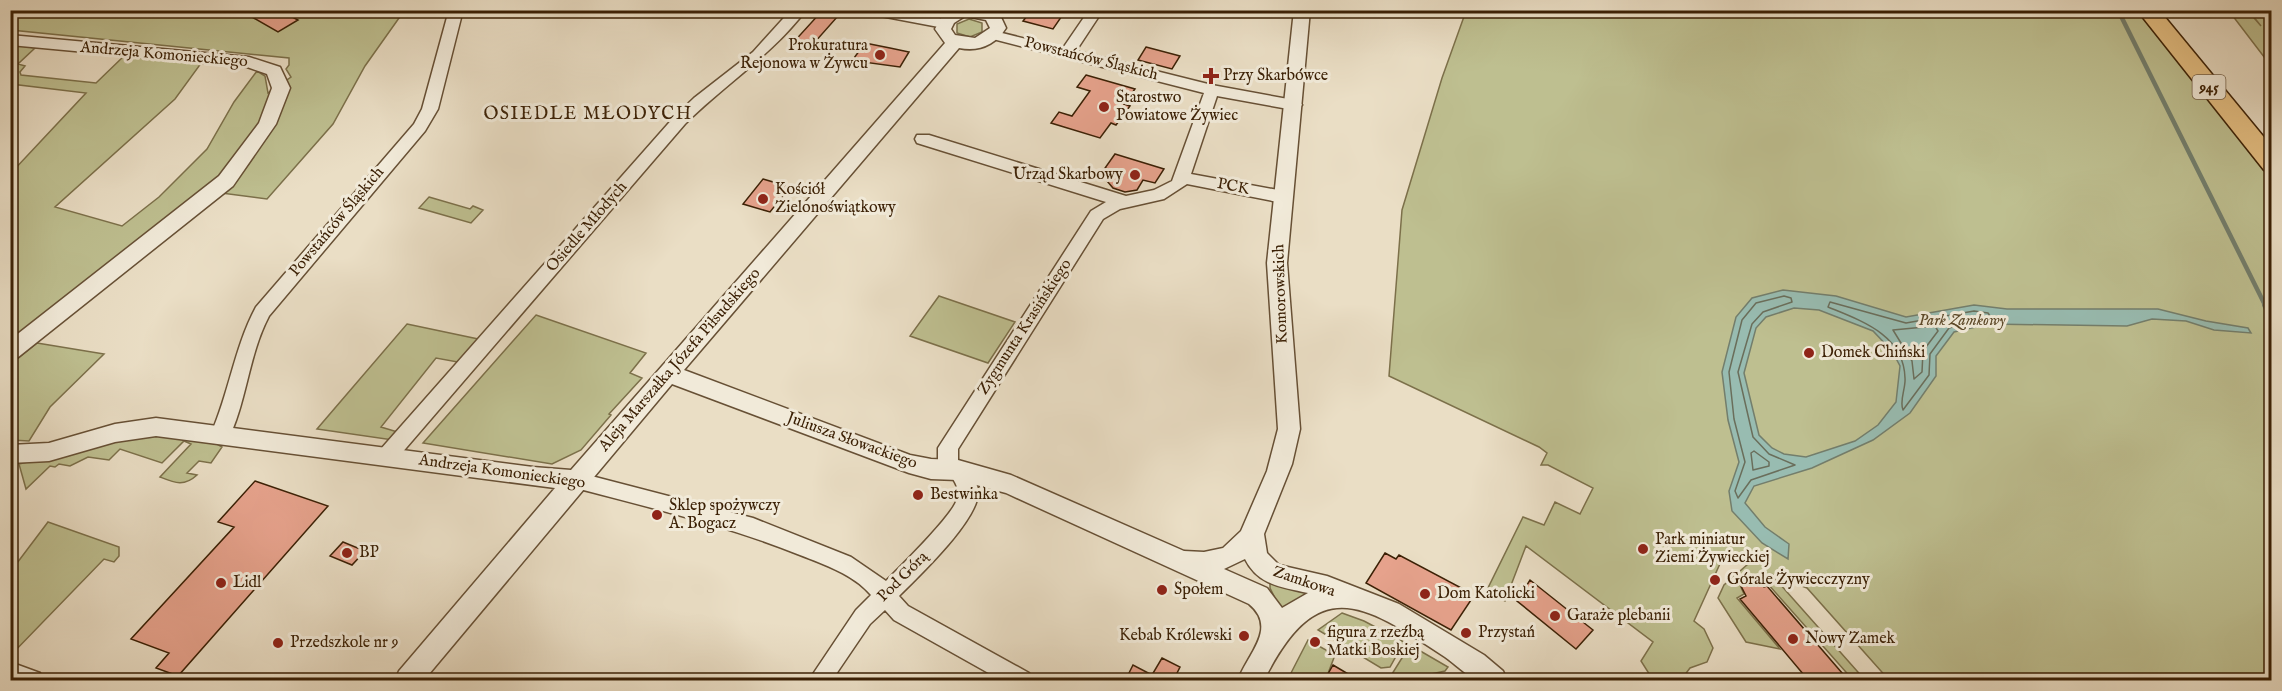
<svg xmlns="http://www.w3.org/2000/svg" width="2282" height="691" font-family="'IM FELL English',serif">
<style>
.green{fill:#bebf90;stroke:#7c704a;stroke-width:1.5}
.water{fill:#98bcb1;stroke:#737e6c;stroke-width:1.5;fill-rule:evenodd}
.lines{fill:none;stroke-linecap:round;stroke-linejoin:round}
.shore{stroke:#6a6e5b;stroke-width:1.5}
.stream-far1{stroke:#737e6c;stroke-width:4.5}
.stream{stroke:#737e6c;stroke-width:6}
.building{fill:#e6a28c;stroke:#3b2005;stroke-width:1.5}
.minor-casing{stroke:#675035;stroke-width:3}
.tertiary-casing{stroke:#675035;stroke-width:3}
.primary-casing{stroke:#3b2005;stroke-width:3}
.minor{fill:#f1ead9;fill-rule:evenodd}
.tertiary{fill:#f1ead9;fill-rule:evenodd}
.primary{fill:#e5bf82;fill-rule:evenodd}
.poi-dot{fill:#8f2418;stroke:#f1ead9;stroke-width:2}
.labels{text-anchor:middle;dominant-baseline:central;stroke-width:6;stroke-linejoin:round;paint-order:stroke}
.shield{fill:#f1ead9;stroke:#725d45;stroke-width:1.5}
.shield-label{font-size:15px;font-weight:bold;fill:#3b2005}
.poi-label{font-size:16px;fill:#3b2005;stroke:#f1ead9;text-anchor:start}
.street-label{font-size:16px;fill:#3b2005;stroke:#f1ead9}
.park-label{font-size:16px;font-style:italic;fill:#5c4828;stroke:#f1ead9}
.neighbourhood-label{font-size:18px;letter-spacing:1.5px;fill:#3b2005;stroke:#f1ead9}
</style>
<rect width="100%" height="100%" fill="#eadec5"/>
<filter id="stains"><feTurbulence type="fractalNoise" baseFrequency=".00333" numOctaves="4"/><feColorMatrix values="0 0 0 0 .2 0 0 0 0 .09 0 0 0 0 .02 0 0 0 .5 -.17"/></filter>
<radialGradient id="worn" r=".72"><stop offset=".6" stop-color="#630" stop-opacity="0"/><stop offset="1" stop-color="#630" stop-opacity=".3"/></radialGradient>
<!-- green -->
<path class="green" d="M11 11H404L365 66 333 124 267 199 206 191 11 341V173L86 93 11 84 10 49 15 45 35 48 18 64 25 66 20 72 21 75 96 83 125 55 202 62 175 99 55 207 122 226 159 197 207 149 234 102 257 71 265 76 268 93 291 77 286 69 289 65V58L11 30Z
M1466 11H2141L2271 170V680H1889L1807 588 1771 574 1865 680H1853L1768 584 1762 586 1753 579 1740 585 1744 594 1737 598 1780 649 1746 642 1718 598 1724 585 1748 564 1724 555 1694 621 1704 629 1713 648 1707 662 1690 668 1681 680H1653L1641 661 1653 642 1526 546 1505 601 1486 592 1523 517 1544 525 1555 502 1580 514 1593 488 1548 465H1541L1547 453 1539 447 1389 376 1402 210 1442 78Z
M2229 11H2248L2261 26 2249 11H2271V66Z
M969 19 982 23V32L970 37 957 33V24Z
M429 197 470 209 473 206 483 210 471 223 419 208Z
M939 296 1015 322 988 363 910 336Z
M536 315 646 353 630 373 642 378 609 414 611 415 581 450 552 464 423 443Z
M407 324 483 340 463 363 436 358 381 427 401 433 393 440 317 429Z
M37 343 104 354 50 407 29 441 11 440V364Z
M149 434 217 444 222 447 211 463 199 461 187 473 197 475C184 487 175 483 160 477L191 444 184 441 162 463 120 449 109 460 88 457 70 466 59 464 55 467 50 466 26 489 19 464Z
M48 522 119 547V556L114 562 104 559 11 655V571Z
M1270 583 1312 593 1282 612 1270 588Z
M1342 613 1364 621 1404 642 1390 667 1381 668 1318 630Z
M1308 640 1335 655 1327 676 1322 674 1321 679 1311 680 1291 673Z
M1410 645 1448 667 1445 671 1404 680 1392 674Z"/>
<!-- water -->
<path class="water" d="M1783 290 1836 296 1906 317 1974 305 2007 309H2158L2206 321 2248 328 2251 333 2214 330 2186 321 2152 319 2127 326 1989 324 1954 332 1936 356V376L1910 413 1873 440 1812 468 1754 486 1745 503 1765 527 1789 544 1788 559 1762 543 1732 511 1729 491 1739 462 1728 420 1722 372 1736 317 1752 298ZM1794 308 1819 310 1873 331 1892 351 1900 366 1896 402 1878 425 1855 441 1806 457 1784 454 1772 448 1759 435 1744 373 1756 328 1766 317Z"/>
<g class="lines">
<!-- shore -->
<path class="shore" d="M1784 296 1791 298 1792 302 1763 312 1752 324 1738 372 1753 437 1769 454 1795 465 1751 480 1738 498 1735 491 1745 462 1734 419 1729 372 1742 320 1756 303Z
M1830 302 1906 323 1974 311 1988 313 1990 316 1949 328 1930 354 1929 375 1903 410C1899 401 1906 388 1905 378 1904 335 1862 321 1828 307Z
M1935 326 1938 331 1923 351 1922 372 1914 379 1912 361 1893 330Z
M1754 451 1769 462V466L1753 470 1751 453Z"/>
<!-- stream-far1 -->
<path class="stream-far1" d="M2118 10 2266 307"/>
<!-- stream -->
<path class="stream" d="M2265 305 2272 320"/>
</g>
<!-- building -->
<path class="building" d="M240 10H279L298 20 278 32Z
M1032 10H1066L1053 29 1023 21Z
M821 12 838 16 807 51 790 46Z
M865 43 890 48 909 52 900 67 863 62 864 60 854 58Z
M1146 47 1180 56 1172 69 1138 60Z
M1086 75 1135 89 1124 104 1130 106 1116 125 1111 123 1100 138 1051 123 1059 112 1072 116 1090 91 1077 87Z
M1115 154 1164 169 1155 183 1143 180 1137 190 1125 192 1113 188 1107 181 1114 171 1105 168Z
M763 179 790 187 770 212 743 204Z
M255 481 328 506 178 676 156 668 169 653 131 639 234 527 218 522Z
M343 542 365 551 352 565 330 556Z
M1385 553 1396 559 1399 555 1467 591 1464 596 1471 600 1451 630 1366 583Z
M1530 580 1593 630 1576 649 1517 601Z
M1754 580 1764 587 1767 586 1849 681H1809L1740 599 1746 596 1741 586Z
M1162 658 1180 667 1173 681H1125L1133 665 1152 675Z
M1333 665 1360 681H1324Z"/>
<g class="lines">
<!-- minor casing -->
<g class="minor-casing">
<path id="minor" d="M449 10H463L438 109 425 131 269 316C248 356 247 402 227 442L220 444 213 442 210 436C229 394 234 348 256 307L414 124 422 109Z
M791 10H806C772 55 725 84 685 124L394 462 387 464 380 462 377 456 380 450 675 116 694 98 753 52Z
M863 10C881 10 940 12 951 24L944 28 870 14Z
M1089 10H1103L1076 51 1212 85 1299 101 1302 105 1294 110 1217 96 1191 174 1283 191 1291 197 1283 203 1187 184 1164 199 1120 209 1103 219 958 449V462L965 464C969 472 976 481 978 489 983 516 918 577 899 596L908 606 1029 673 1032 680H1001L894 620 885 610 870 624 832 680H809L856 610 871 595C853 574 825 565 800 555 728 526 651 508 576 488L569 486 566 480 569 474 576 472 753 518 851 557 886 581C899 568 954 514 957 499 960 490 956 484 952 477L941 476 938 470V448L1091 211 1106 202 917 143 915 139 917 135H929L1126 196 1154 190 1172 181 1204 93 989 38 987 35 994 31 1063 48Z
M10 662 40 673 43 680H10Z"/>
</g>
<!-- tertiary casing -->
<g class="tertiary-casing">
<path id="tertiary" d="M950 10H991L999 13 1006 28C995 45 979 52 959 48L684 370 910 455 931 459 958 460 1011 475 1184 551 1204 552 1223 548 1241 531 1267 471 1278 429 1267 263 1294 10H1310L1287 263 1300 429 1292 464 1264 534 1267 553 1279 565 1327 576 1399 604 1484 655 1503 671 1507 680C1498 680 1482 683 1475 679 1465 674 1455 664 1445 657 1361 601 1317 574 1264 680H1238C1248 653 1278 628 1249 604L1006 493 958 480 931 479 909 473 672 384 424 680H395L399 671 555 488 156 436 115 442 49 461 10 463V445L49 443 115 424 156 418 533 467 571 470 945 43 935 29 942 16ZM965 16 986 20 990 28 975 38 955 35 951 29 954 23ZM1245 559C1258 585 1281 587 1308 593L1282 608 1267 588 1224 569Z
M10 35 249 57 280 67 290 88 276 124 233 186 17 358 10 360V340L219 176 259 123 272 88 267 74 247 67 10 45Z"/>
</g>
<!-- primary casing -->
<g class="primary-casing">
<path id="primary" d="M2137 10H2159L2272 147V172L2264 170Z"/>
</g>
<!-- minor -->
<use href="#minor" class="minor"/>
<!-- tertiary -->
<use href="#tertiary" class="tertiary"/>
<!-- primary -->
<use href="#primary" class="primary"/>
</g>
<!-- markers -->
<g class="poi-dot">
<circle cx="880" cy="55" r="6"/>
<path d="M1208 67h6v6h6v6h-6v6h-6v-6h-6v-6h6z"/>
<circle cx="1104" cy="107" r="6"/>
<circle cx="1135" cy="175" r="6"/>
<circle cx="763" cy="199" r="6"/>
<circle cx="1809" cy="353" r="6"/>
<circle cx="918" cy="495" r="6"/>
<circle cx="657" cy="515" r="6"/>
<circle cx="1643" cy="549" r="6"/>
<circle cx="347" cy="553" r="6"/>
<circle cx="1715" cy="580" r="6"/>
<circle cx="221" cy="583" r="6"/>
<circle cx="1162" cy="590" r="6"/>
<circle cx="1425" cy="594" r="6"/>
<circle cx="1555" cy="616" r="6"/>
<circle cx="1466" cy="633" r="6"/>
<circle cx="1244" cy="636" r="6"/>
<circle cx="1793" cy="639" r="6"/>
<circle cx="1315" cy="642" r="6"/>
<circle cx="278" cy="643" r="6"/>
</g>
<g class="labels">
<!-- shield labels -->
<rect class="shield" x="2192.5" y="75" width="33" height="24" rx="4.5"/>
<g class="shield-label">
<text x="2209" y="87">945</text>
</g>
<!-- poi labels -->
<g class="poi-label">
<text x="868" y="46" text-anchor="end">Prokuratura<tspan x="868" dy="18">Rejonowa w Żywcu</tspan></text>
<text x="1223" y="76">Przy Skarbówce</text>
<text x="1116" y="98">Starostwo<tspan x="1116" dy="18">Powiatowe Żywiec</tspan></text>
<text x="1123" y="175" text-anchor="end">Urząd Skarbowy</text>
<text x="775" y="190">Kościół<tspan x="775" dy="18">Zielonoświątkowy</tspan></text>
<text x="1821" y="353">Domek Chiński</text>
<text x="930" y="495">Bestwinka</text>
<text x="669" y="506">Sklep spożywczy<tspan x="669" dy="18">A. Bogacz</tspan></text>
<text x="1655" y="540">Park miniatur<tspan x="1655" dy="18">Ziemi Żywieckiej</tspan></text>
<text x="359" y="553">BP</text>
<text x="1727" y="580">Górale Żywiecczyzny</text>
<text x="233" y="583">Lidl</text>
<text x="1174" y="590">Społem</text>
<text x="1437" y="594">Dom Katolicki</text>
<text x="1567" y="616">Garaże plebanii</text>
<text x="1327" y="633">figura z rzeźbą<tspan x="1327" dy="18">Matki Boskiej</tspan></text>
<text x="1478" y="633">Przystań</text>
<text x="1232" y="636" text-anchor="end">Kebab Królewski</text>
<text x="1805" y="639">Nowy Zamek</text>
<text x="290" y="643">Przedszkole nr 9</text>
</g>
<!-- street labels -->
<g class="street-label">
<text transform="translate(164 55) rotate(5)">Andrzeja Komonieckiego</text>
<text transform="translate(1091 59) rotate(14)">Powstańców Śląskich</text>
<text transform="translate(1233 187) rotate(11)">PCK</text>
<text transform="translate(337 222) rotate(-50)">Powstańców Śląskich</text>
<text transform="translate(587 227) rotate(-49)">Osiedle Młodych</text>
<text transform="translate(1281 294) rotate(-92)">Komorowskich</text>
<text transform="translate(1025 327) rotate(-57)">Zygmunta Krasińskiego</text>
<text transform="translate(680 360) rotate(-49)">Aleja Marszałka Józefa Piłsudskiego</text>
<text transform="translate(852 441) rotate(20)">Juliusza Słowackiego</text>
<text transform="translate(502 472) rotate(8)">Andrzeja Komonieckiego</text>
<text transform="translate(903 577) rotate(-45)">Pod Górą</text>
<text transform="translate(1304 582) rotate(19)">Zamkowa</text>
</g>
<!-- park labels -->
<g class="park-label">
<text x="1962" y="321">Park Zamkowy</text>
</g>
<!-- neighbourhood labels -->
<g class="neighbourhood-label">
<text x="588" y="114">OSIEDLE MŁODYCH</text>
</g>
</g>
<!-- margin -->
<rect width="2282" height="691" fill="none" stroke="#eadec5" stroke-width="36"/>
<rect x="12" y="12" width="2258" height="667" fill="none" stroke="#3b2005" stroke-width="3"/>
<rect x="18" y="18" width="2246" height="655" fill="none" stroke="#3b2005" stroke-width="1.5"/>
<rect width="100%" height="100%" filter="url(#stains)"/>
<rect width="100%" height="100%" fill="url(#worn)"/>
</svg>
